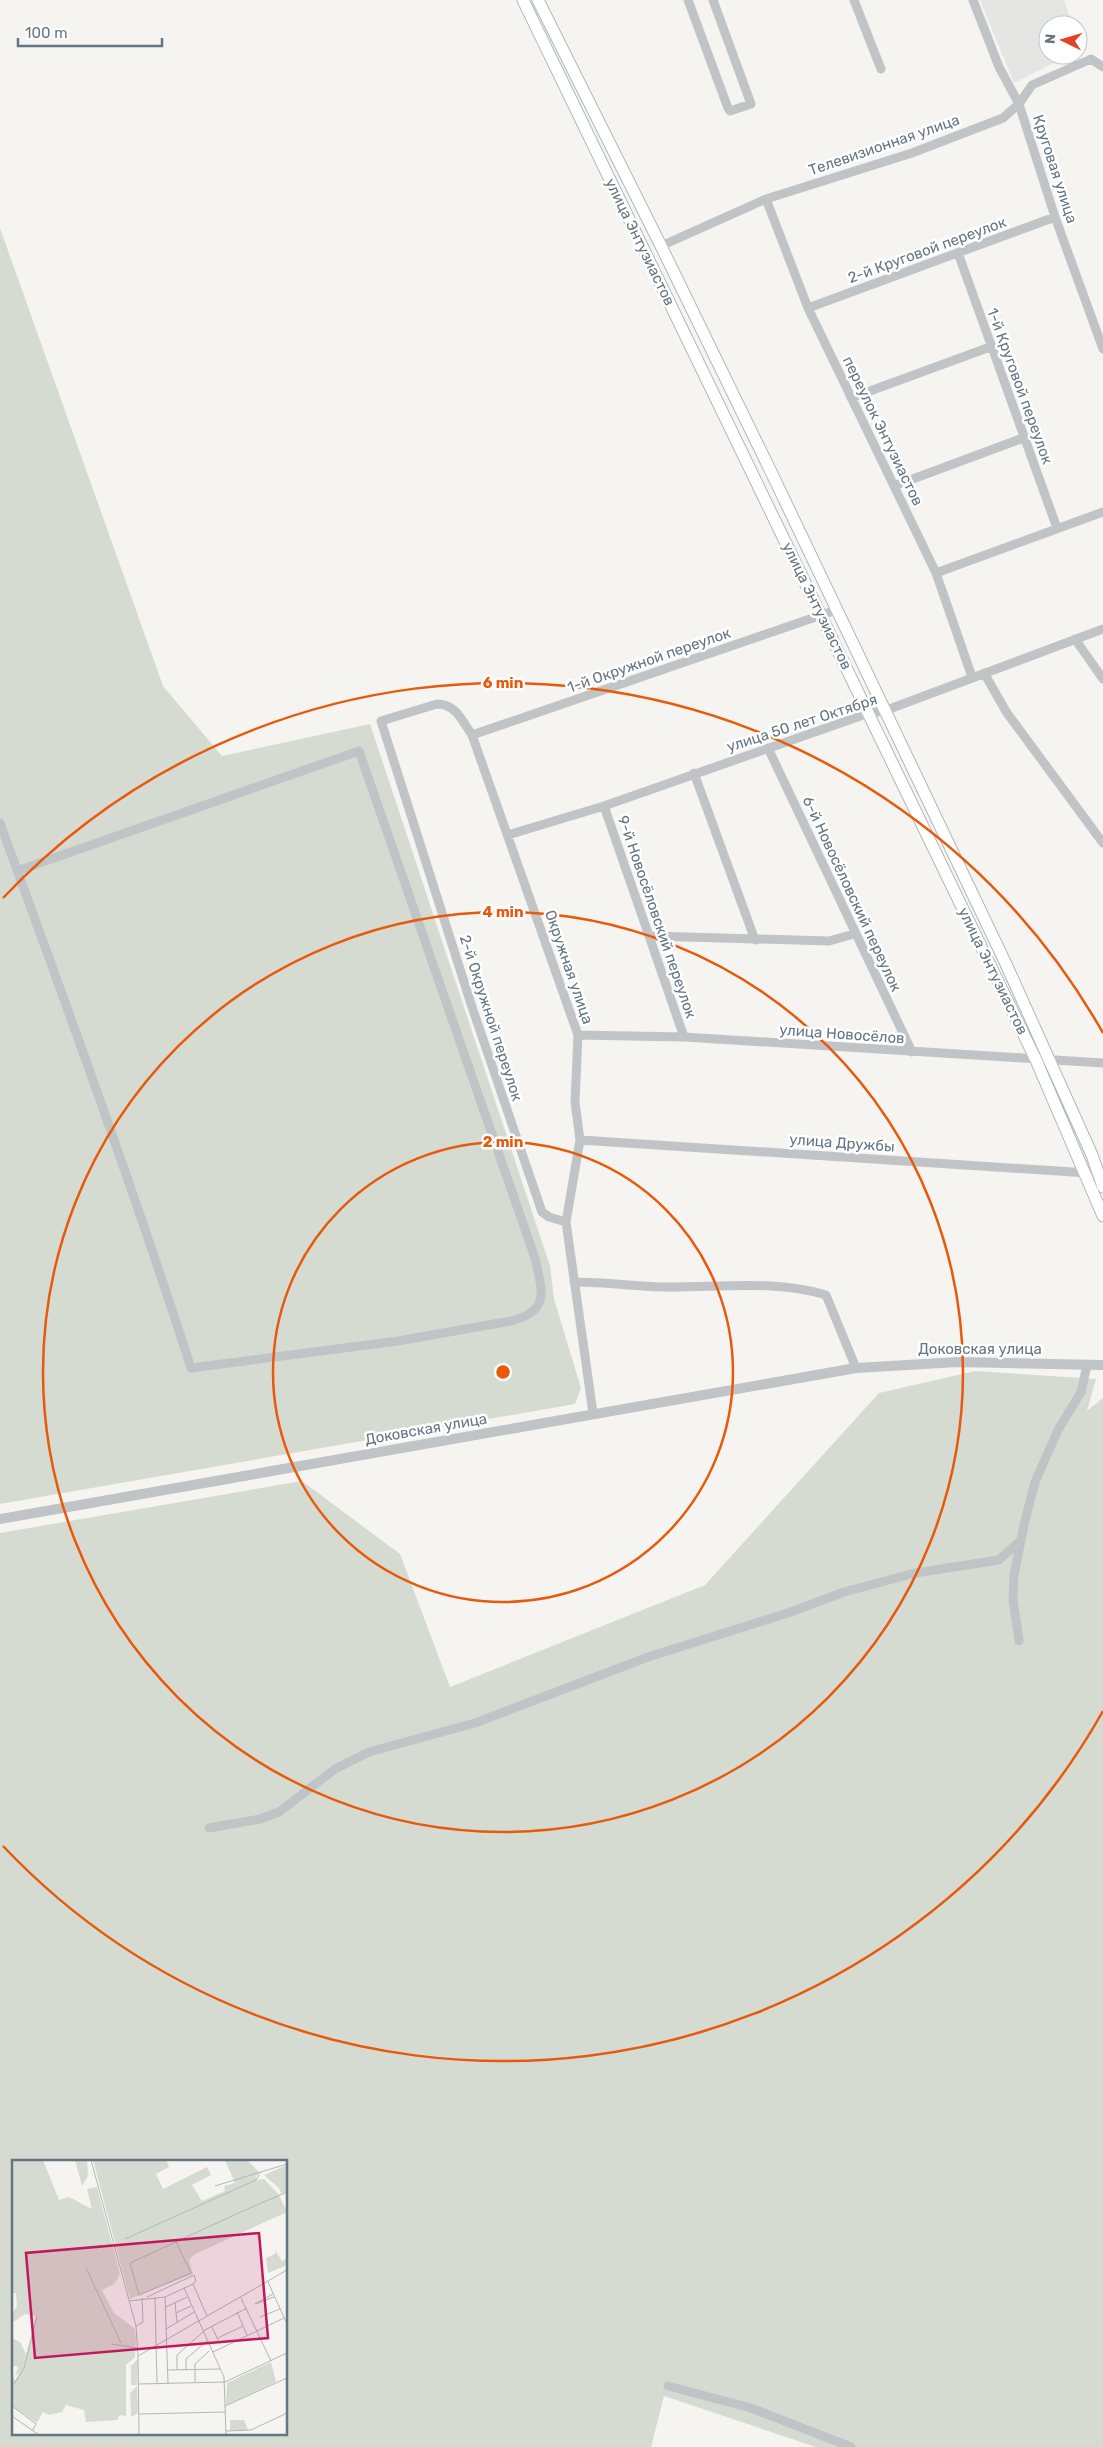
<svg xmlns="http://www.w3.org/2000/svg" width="1103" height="2447" font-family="Rubik,sans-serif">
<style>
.built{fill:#e5e6e4}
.green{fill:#d6dbd2;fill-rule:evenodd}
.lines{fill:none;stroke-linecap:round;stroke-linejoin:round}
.secondary-casing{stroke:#b0b6ba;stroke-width:13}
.minor{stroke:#c0c4c7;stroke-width:9}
.tertiary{stroke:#c0c4c7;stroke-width:10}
.secondary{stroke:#fff;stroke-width:11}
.ring{fill:none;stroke:#e8590c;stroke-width:2.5}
.labels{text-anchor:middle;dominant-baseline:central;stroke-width:5;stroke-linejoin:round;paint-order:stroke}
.street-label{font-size:15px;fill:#647681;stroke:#fff}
.inset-road{fill:none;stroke:#aeb7ba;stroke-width:1}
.view{fill:#c2185b;fill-opacity:0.15;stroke:#c2185b;stroke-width:2.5}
.inset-edge{fill:none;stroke:#647681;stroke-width:2.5}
.centre{fill:#e8590c;stroke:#fff;stroke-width:2.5}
.ring-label{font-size:15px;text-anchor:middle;font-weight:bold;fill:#e8590c;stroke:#fff;stroke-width:5;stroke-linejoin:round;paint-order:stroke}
</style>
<rect width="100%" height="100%" fill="#f5f4f1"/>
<!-- built -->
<path class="built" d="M980 0H1064L1073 25H1048V55H1070L1014 83Z"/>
<!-- green -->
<path class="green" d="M0 228 163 686 222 756 370 724 550 1266 554 1299 581 1388 575 1404 0 1504Z
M975 1371 1096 1379 1087 1411 1103 1398V2447H816L664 2396 651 2447H0V1533L302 1481 400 1554 450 1687 705 1585 879 1393ZM14 2161H286V2433H14Z"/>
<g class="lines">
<!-- secondary casing -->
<g class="secondary-casing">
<path id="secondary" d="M523 0 1036 1060 1103 1216
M538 0 661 246 774 478 1006 964 1092 1155 1103 1187"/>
</g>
<!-- minor -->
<path class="minor" d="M688 0 728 108 730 111 751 104 713 0
M854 0 881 69
M973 0 999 67 1019 104 1055 217 1103 349
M766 199 808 308 936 573 972 677
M661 246 766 199 912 153 1003 118 1019 104 1032 85 1091 59 1103 67
M958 253 1057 528
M808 308 1055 217
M851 398 990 347
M894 486 1023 438
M936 573 1103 512
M1075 639 1103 679
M984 673 1007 713 1103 843
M472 735 836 610
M768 748 912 1052
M694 773 755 940
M604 806 684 1037
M0 823C66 1004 132 1185 191 1368L398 1341 511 1321C551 1311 542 1291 535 1258L359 751 17 871
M508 835 604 806 869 713 884 711 1103 629
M651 936 829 941 854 934
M578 1035 684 1037 1103 1063
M580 1140 1103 1174
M566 1222 549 1217 542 1212 472 1007 381 721 437 704C456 704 462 721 472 735L578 1035 575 1102 580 1140 566 1222 593 1413
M574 1282C604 1282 633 1286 662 1287 716 1288 773 1279 826 1295L856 1368
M1019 1641 1013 1599 1014 1575 1024 1525 1035 1482 1058 1430 1081 1392 1087 1365
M209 1828 260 1819 279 1812 335 1769 369 1752 475 1723 648 1657 788 1613 844 1592 915 1573 999 1560 1021 1540
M668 2386 751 2408 851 2447"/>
<!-- tertiary -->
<path class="tertiary" d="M0 1519 856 1368 958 1362 1103 1365"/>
<!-- secondary -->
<use href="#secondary" class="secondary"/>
</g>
<!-- distance rings -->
<g class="ring">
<circle cx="503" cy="1372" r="230"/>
<circle cx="503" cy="1372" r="460"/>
<path d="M1103 1711A689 689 0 0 1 3 1846M3 898A689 689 0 0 1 1103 1033"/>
</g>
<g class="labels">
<!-- street labels -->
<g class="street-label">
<text transform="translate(884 145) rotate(-19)">Телевизионная улица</text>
<text transform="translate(1055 169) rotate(72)">Круговая улица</text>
<text transform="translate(640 242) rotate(64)">улица Энтузиастов</text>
<text transform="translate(927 250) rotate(-20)">2-й Круговой переулок</text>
<text transform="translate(1020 386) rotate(70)">1-й Круговой переулок</text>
<text transform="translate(883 431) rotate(64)">переулок Энтузиастов</text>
<text transform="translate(817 606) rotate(64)">улица Энтузиастов</text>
<text transform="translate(649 660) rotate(-19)">1-й Окружной переулок</text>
<text transform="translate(802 723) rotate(-18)">улица 50 лет Октября</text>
<text transform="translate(852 894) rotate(65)">6-й Новосёловский переулок</text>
<text transform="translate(657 917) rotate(71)">9-й Новосёловский переулок</text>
<text transform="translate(569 967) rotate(71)">Окружная улица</text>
<text transform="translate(993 971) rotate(64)">улица Энтузиастов</text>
<text transform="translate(491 1018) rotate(72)">2-й Окружной переулок</text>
<text transform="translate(842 1034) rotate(4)">улица Новосёлов</text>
<text transform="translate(842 1143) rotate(4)">улица Дружбы</text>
<text x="980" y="1349">Доковская улица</text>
<text transform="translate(426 1429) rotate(-10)">Доковская улица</text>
</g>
</g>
<!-- overview -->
<g transform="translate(12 2160)">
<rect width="275" height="275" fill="#f5f4f1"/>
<path d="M0 0H31L47 40 57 37 80 49 75 29 85 27 108 114 102 124 90 130 102 153 122 168 124 177 123 197 114 205V256L108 255 105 260 74 262 72 250 54 245 50 252 37 255 31 252 25 263 0 246V212L3 221 8 212 3 216 6 207 0 205V178L8 182 14 194 11 207 24 156 13 154 0 163V154L5 146 4 133H0ZM63 0H75L76 16 70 26ZM81 0H154L157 7 144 14 151 29 195 7 199 15 180 25 190 41 213 31 212 26 223 23 213 0H235L249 14 243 16 245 20 252 19 267 35 275 52 183 94 177 100 181 114 118 139ZM275 5V31L269 34 267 28 252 15ZM263 90 270 101 275 98V105L256 113 254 98 263 94ZM126 199 125 225H119V206ZM259 202 264 222 214 245 215 223ZM125 226 126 253 119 257 118 233ZM218 260H232L236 270H218Z" fill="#d6dbd2"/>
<path class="inset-road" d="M79 0 124 166 126 196M203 26 275 4M113 79 244 20 247 15M164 82 179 113 127 135 118 103 231 51 275 32M74 108 109 183M256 122 275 164M181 124 195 156M172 128 212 217 214 275M261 134 243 144 262 137M153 137 156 223M143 138 145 223M229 138 259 201M117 141 153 137 181 124 184 121 182 115 135 137M163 143 165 162M154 147 175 137M225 152 235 175M164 153 179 146M248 157 268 149M124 166 131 162 130 138M200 167 207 182M154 169 182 152M191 171 235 148M206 178 231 166M99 184 126 188M201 192 272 158M155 210 208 209M165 210V195L191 172M174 210V199L195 181M0 216V245M183 222V204L197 191M2 224 12 208 25 156M127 224 213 222 275 193M0 246 24 264 20 271M213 246 275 218M127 254 213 252M0 256 27 275M214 271 239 270 275 253M127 275 126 196 275 110"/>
<path class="view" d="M247 73 256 178 23 198 14 93Z"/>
<rect width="275" height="275" class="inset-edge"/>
</g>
<circle cx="503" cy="1372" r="8" class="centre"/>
<g class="ring-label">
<text x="503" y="688">6 min</text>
<text x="503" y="917">4 min</text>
<text x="503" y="1147">2 min</text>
</g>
<!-- north arrow -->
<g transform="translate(1063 40) rotate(275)"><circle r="24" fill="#ffffff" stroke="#c1c8cd"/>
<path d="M0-4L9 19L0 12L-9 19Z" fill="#e14424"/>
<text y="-8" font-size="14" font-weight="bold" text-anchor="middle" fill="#647681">N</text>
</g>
<!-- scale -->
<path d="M18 38v8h144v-8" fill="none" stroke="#647681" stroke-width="2.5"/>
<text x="25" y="38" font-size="15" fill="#647681" stroke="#ffffff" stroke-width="4" paint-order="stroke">100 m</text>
</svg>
